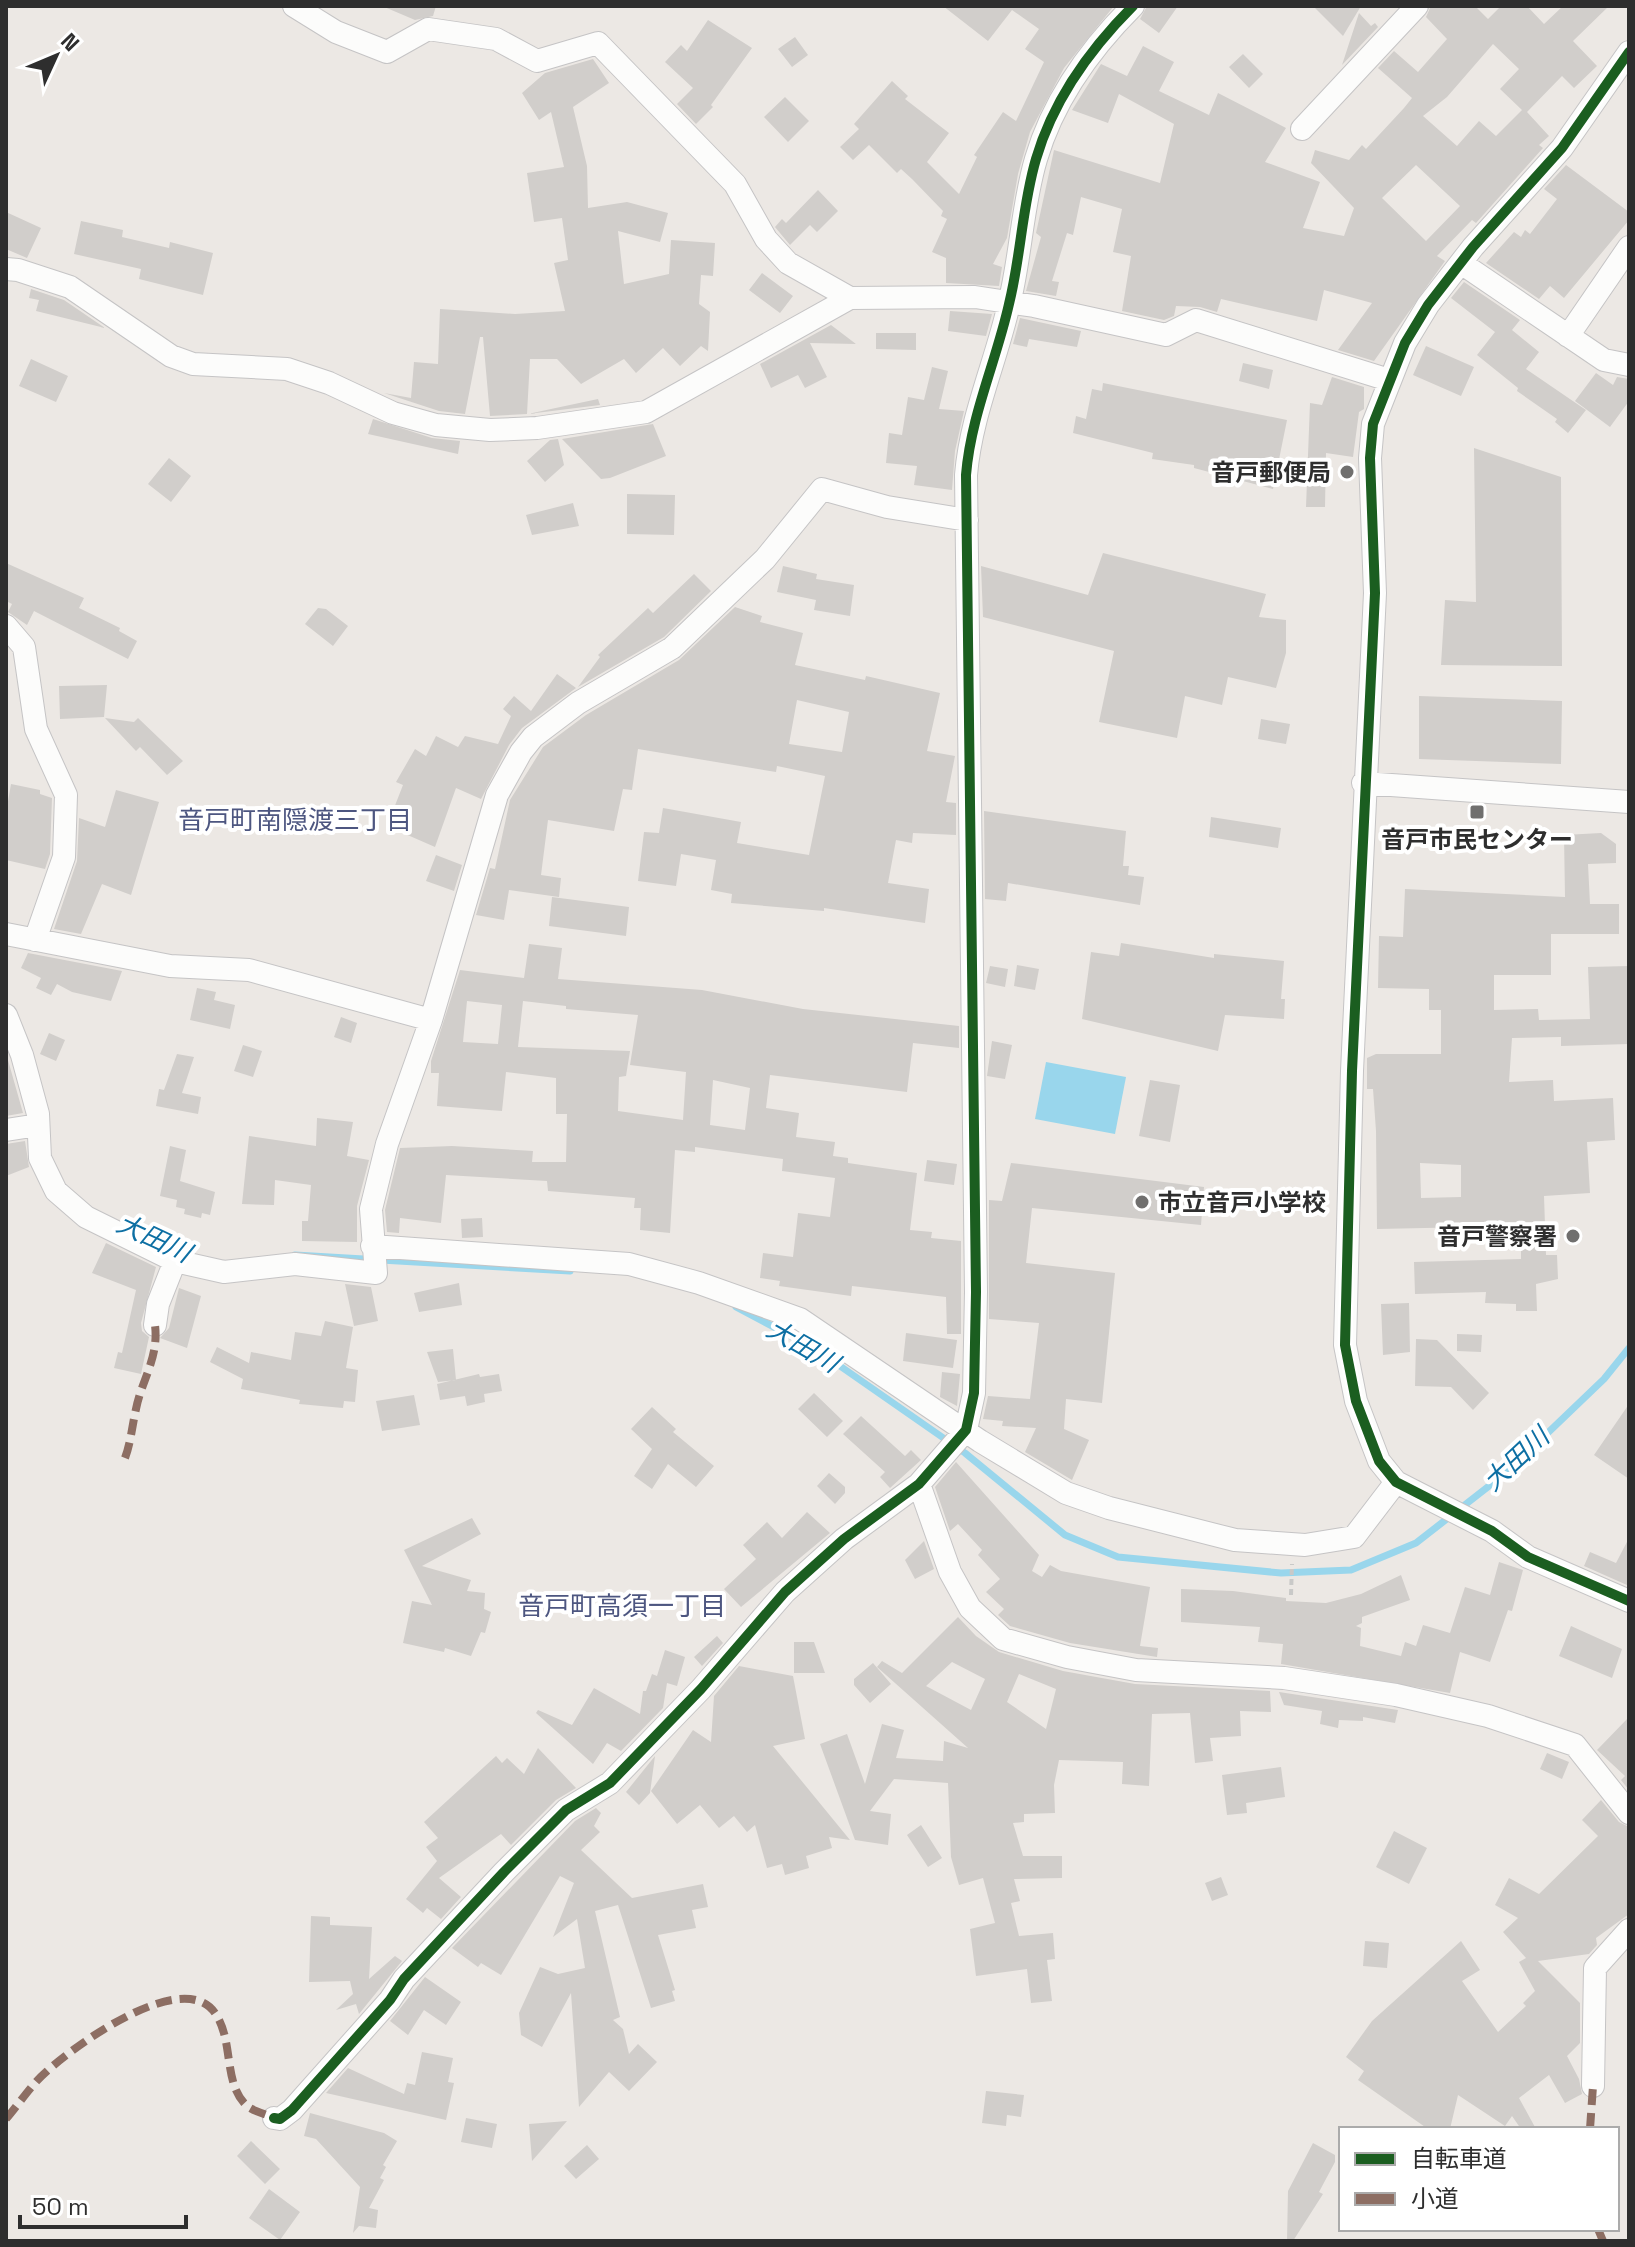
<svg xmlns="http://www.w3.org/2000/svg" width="1635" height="2247" font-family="'Space Grotesk','Noto Sans JP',sans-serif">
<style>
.water{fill:#99d6ec}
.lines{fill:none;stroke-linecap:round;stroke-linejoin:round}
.stream{stroke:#99d6ec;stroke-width:7}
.building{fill:#d1cecb;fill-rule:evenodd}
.street-casing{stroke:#c5c4c5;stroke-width:24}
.path{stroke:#c9c9c8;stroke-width:4;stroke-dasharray:6 4;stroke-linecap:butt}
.street{stroke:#fcfcfb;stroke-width:22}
.quiet{stroke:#8d6e63;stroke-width:8;stroke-dasharray:16 8;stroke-linecap:butt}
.cycleway-casing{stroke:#fff;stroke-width:15}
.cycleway{stroke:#1b5e20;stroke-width:10}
.poi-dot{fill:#706f6e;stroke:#fff;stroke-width:3}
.labels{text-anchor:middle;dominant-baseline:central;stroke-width:8;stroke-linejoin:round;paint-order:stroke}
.poi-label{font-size:24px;font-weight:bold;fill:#2e2e2e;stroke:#fff;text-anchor:end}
.neighbourhood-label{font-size:26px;fill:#4d5680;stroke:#fff}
.water-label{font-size:26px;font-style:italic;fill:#0d6fa3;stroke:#fff}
</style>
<rect width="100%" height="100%" fill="#ece8e4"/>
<!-- water -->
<path class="water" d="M1046 1062 1126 1077 1115 1134 1035 1119Z"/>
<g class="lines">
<!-- stream -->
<path class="stream" d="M295 1255 570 1271
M736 1307 817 1350 965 1453 1065 1535 1118 1557 1281 1573 1351 1570 1416 1543 1507 1472 1604 1379 1629 1348"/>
</g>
<!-- building -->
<path class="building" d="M382 6H436L433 16 415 20Z
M943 6H1114L1064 68 1030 132 1018 174 1007 238 993 264 1002 267 999 286 946 283V258L932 252 947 219 941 216 943 211 912 179 901 169 897 173 869 145 853 160 840 147 859 129 854 124 892 81 908 96 905 99 949 133 927 162 959 194 977 157 974 155 1003 112 1016 121 1044 62 1025 49 1039 29 1012 10 988 41Z
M1147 6H1178L1159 33 1140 19Z
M1313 6H1361L1343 36Z
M1431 6H1475L1488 19 1501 6H1527L1544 24 1563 6H1609L1573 41 1597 66 1574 88 1562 76 1527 112 1549 136 1539 145 1543 148 1476 223 1472 220 1437 256 1445 261 1374 361 1338 350 1372 303 1324 290 1317 321 1221 299 1217 312 1200 307 1176 306 1174 316 1164 320 1122 311 1131 256 1113 252 1122 209 1081 197 1073 235 1067 233 1052 281 1059 282 1056 296 1026 291 1041 237 1036 233 1054 150 1160 183 1174 124 1119 94 1108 123 1072 110 1101 64 1127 76 1143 46 1174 62 1159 91 1209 115 1218 93 1286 128 1265 162 1320 182 1303 228 1344 236 1354 208 1311 163 1315 150 1349 160 1362 145 1366 149 1404 108 1412 98 1378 68 1394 51 1418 72 1447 39 1426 17ZM1493 44 1519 69 1500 89 1522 110 1496 136 1479 121 1457 146 1423 116 1447 97ZM1416 165 1460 206 1426 241 1382 198Z
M1359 13 1371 26 1375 23 1378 27 1342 65Z
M708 20 752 48 711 105 713 107 696 124 677 104 693 88 665 62 681 45 687 51Z
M795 37 808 55 792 67 778 49Z
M1243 54 1263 74 1249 88 1229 67Z
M593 59 609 83 573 107 587 166 588 208 627 202 668 213 660 242 618 231 624 284 669 274 671 240 715 243 713 276 701 275 699 304 710 312 708 351 701 346 680 366 663 348 636 373 624 359 581 384 557 359H530L527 414 490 416 483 337H480L465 414 439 411 384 393 411 398 414 362 438 364 440 309 515 314 565 311 554 263 568 260 562 218 534 222 527 173 564 167 551 112 539 120 522 93 545 73Z
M785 97 809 121 788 142 764 117Z
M1566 165 1629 212V220L1564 298 1550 286 1539 299 1486 263 1514 232 1521 237 1525 230 1530 234 1557 199 1544 189Z
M818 190 838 211 817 232 810 225 790 245 775 227 782 219 786 223Z
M6 212 41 228 27 258 6 249Z
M81 221 123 230 122 237 169 248 170 242 213 253 203 295 139 279 141 269 74 254Z
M762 273 793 296 780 313 749 290Z
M1464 282 1520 320 1512 330 1539 352 1526 369 1586 410 1568 433 1555 422 1557 419 1517 391 1518 388 1477 355 1495 332 1451 298Z
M31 289 64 300 105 328 36 311 39 300 29 298Z
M950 311 992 314 986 336 948 331Z
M1020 318 1081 331 1077 347 1029 339 1027 347 1013 344Z
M831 325 856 344 810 343 827 377 805 388 798 375 771 388 760 364Z
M876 333H916V350L876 349Z
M1426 346 1474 367 1461 396 1413 375Z
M31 359 68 376 56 402 19 386Z
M1243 363 1273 370 1269 389 1239 381Z
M932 367 948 371 939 409 964 411 955 451 952 490 914 485 917 466 886 463 889 433 902 435 908 397 924 400Z
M1596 373 1613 385 1617 377 1629 379V401L1610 427 1575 401Z
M1332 377 1364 387V409L1359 412 1353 457 1326 453 1325 507H1306L1310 403 1322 405Z
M1103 383 1287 420 1273 489 1194 468V465L1152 459 1153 453 1073 433 1076 416 1086 419 1092 389 1102 391Z
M598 399 600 405 528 414 551 409Z
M373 419 432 438 460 441 458 454 368 434Z
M653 424 666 456 610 478 601 479 562 439Z
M558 439 564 465 545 482 527 461 550 440Z
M1474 448 1561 477 1562 666 1441 665 1445 600 1476 602Z
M169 458 191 476 171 502 148 484Z
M627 494 675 495 674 535 627 534Z
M573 503 579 526 532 535 526 515Z
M1103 553 1266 594 1259 617 1286 620V653L1276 688 1228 677 1222 705 1185 696 1177 738 1099 722 1114 651 983 617 981 566 1088 595Z
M6 563 84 598 79 608 120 628 119 631 137 641 128 659 34 611 27 625 8 612 12 604 6 601Z
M783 566 817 574 816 579 854 585 850 616 814 610 816 600 777 592Z
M694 574 711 591 664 637 578 687 600 657 598 655 648 608 653 613Z
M735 607 762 616 760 622 803 633 795 665 865 680 866 676 940 693 927 751 955 756 946 802 956 803V835L913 833 912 843 896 840 888 883 929 889 925 923 824 908V911L731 903 732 894 711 890 716 860 681 854 676 886 638 881 644 832 659 833 663 808 741 822 737 843 809 855 825 776 777 766 776 772 638 749 632 790 623 789 614 831 548 820 541 875 561 878 559 897 509 890 504 920 476 915 490 868 495 869 510 800 543 747 586 715 679 660ZM797 700 849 712 842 752 789 744Z
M318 608 326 609 348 626 333 646 305 624Z
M557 674 576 688 522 728 509 745 481 799 456 788 435 847 387 826 403 785 396 782 415 749 426 756 436 736 458 747 465 736 498 744 511 716 503 709 514 696 531 711Z
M107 685 104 717 60 719 59 686Z
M1419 696 1562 701 1561 764 1419 759Z
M105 718 134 722 138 718 183 761 167 775 140 747 136 751Z
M1261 719 1290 724 1286 744 1258 739Z
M11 784 40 790V794L52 798 50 854 45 869 6 860V813Z
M116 790 159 802 131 895 102 884 81 934 54 929 77 861 79 818 105 827Z
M984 811 1126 831 1123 866H1129L1128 875 1144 877 1140 905 1008 883 1006 901 985 899Z
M1211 817 1281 828 1278 848 1209 837Z
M1601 833 1616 844V863L1588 864 1590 904H1619V934H1551V975H1494V1010L1538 1009 1539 1020 1590 1019 1588 967 1629 966V1044L1561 1046V1037L1512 1038 1509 1082 1553 1080 1554 1101 1613 1098 1615 1140 1587 1142 1590 1193 1544 1196 1546 1255H1557L1558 1279 1536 1284 1537 1311H1516V1304L1485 1303 1486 1292 1415 1294 1414 1262 1521 1259V1226L1377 1229 1376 1131 1373 1089H1367V1058L1376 1054H1441V1010H1429V989L1378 988 1379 936 1403 937 1405 889 1565 897 1564 835ZM1420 1163 1461 1165V1197L1421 1198Z
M436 855 462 865 454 891 426 881Z
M552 897 629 907 626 936 549 926Z
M1121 943 1214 958V954L1284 961 1281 999H1285L1284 1019 1225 1015 1218 1051 1082 1019 1091 952 1119 956Z
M529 944 562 948 558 979 702 990 803 1009 959 1026V1048L913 1043 907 1092 770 1075 766 1108 799 1113 796 1137 835 1142 833 1156 848 1158V1163L917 1173 910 1230 932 1232 931 1238 961 1241V1334H947L946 1297 852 1286 851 1296 779 1286 780 1281 760 1278 763 1253 793 1257 798 1213 830 1217 835 1178 782 1171 783 1159 695 1147V1152L675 1150 670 1233 640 1230 641 1208H634L635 1198 548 1191 547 1181 446 1175 441 1223 400 1218 399 1233 387 1232 385 1210 400 1148 452 1146 533 1151 532 1162H566L567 1114H556V1078L506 1072 502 1111 437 1106 439 1073H431V1061L460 970 524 978ZM467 1001 502 1005 498 1044 463 1042ZM523 1001 566 1006V1009L638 1015 630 1065 686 1072 683 1120 618 1111 619 1077 626 1076 630 1051 518 1047ZM713 1080 750 1088 745 1130 710 1125Z
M28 953 122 971 111 1001 72 992 57 984 51 995 36 988 41 978 21 968Z
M1017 965 1039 969 1035 990 1014 986Z
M990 966 1008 969 1005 987 986 983Z
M197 988 216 992 214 1000 235 1005 230 1029 190 1020Z
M341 1017 357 1023 351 1043 334 1037Z
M49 1033 65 1040 56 1061 40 1054Z
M992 1041 1012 1045 1005 1079 987 1076Z
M243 1045 262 1051 253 1077 234 1071Z
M6 1053 23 1113 6 1116Z
M177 1054 194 1057 182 1093 201 1097 198 1114 156 1106 159 1089 164 1090Z
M1150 1080 1180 1085 1170 1142 1139 1136Z
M317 1118 353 1122 347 1156 369 1160 357 1206V1242L302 1241V1221H308L311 1185 275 1180 274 1205 242 1204 249 1136 316 1146Z
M25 1141 29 1167 6 1176V1144Z
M170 1146 186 1150 180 1181 215 1192 210 1215 202 1213 201 1218 184 1214 185 1209 176 1207 177 1200 160 1196Z
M927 1160 957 1164 954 1185 924 1181Z
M1011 1163 1204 1187 1201 1225 1032 1208 1026 1263 1115 1273 1102 1403 1066 1399 1064 1429 1089 1440 1072 1480 1025 1452 1036 1428 1002 1426 1003 1421 983 1419 988 1396 1030 1399 1039 1323 989 1319V1200L1002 1201Z
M482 1218 483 1237 462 1238 461 1219Z
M106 1243 156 1267 141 1323 142 1331 149 1337 141 1374 114 1368 118 1352 122 1353 136 1290 92 1273Z
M459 1283 462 1305 419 1312 414 1293Z
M345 1284 371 1287 378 1321 354 1326Z
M179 1288 201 1296 187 1348 160 1338 169 1328Z
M1409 1303 1410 1352 1383 1355 1381 1304Z
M325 1321 353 1327 346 1368 358 1370 355 1402 344 1401 343 1408 299 1404 300 1400 241 1389 243 1379 210 1362 217 1347 249 1363 251 1352 291 1360 295 1332 321 1336Z
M906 1333 957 1340 953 1368 903 1361Z
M1457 1334 1482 1335 1481 1352 1457 1351Z
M1416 1339 1437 1340 1489 1393 1473 1410 1451 1387 1415 1386Z
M453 1349 456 1380 438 1382 427 1352Z
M942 1372 960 1374 957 1406 940 1397Z
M479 1374 480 1377 499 1374 502 1391 484 1394 485 1402 467 1406 465 1396 440 1400 437 1384Z
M814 1393 843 1421 827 1437 798 1409Z
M414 1395 420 1425 382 1431 376 1401Z
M1629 1404V1479L1594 1455Z
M652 1407 676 1429 673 1432 714 1466 696 1487 668 1464 652 1489 634 1476 652 1449 631 1429Z
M861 1416 905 1456 911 1450 921 1460 890 1488 880 1477 885 1472 843 1434Z
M956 1462 1039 1555 1032 1571 1042 1577 1050 1565 1061 1571 1150 1587 1140 1646 1158 1648 1157 1657 1070 1643 1010 1626 998 1615 1004 1609 986 1592 1000 1579 978 1555 982 1550 958 1524 950 1531 935 1487Z
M829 1473 845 1487V1493L835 1504 817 1486Z
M807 1512 830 1533 741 1607 724 1589 756 1559 743 1545 767 1522 782 1538Z
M472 1518 481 1534 422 1566 471 1580 467 1591 485 1593 484 1609 491 1612 485 1633 481 1632 471 1656 445 1648 444 1652 403 1643 412 1601 432 1605 404 1550Z
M1629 1538 1627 1585 1584 1566 1590 1552 1616 1563Z
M924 1541 934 1569 915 1579 905 1560Z
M1499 1562 1523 1570 1512 1611 1508 1610 1490 1662 1460 1652 1450 1693 1281 1664 1283 1644 1258 1642 1260 1627 1181 1622V1589L1233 1591 1286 1598V1601L1326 1603 1361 1594 1401 1575 1410 1600 1362 1617V1623L1356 1626 1361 1628 1360 1646 1401 1656 1405 1642 1416 1646 1423 1625 1450 1633 1465 1587 1490 1595Z
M958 1617 976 1636 999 1652 1063 1671 1135 1684 1270 1691 1271 1712 1240 1711 1241 1736 1210 1738 1213 1761 1195 1763 1190 1713 1152 1714 1149 1786 1122 1784 1123 1762 1059 1760 1054 1785 1055 1813 1024 1814V1822L1013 1823 1023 1856H1062V1878L1014 1879 1020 1901 1011 1903 1019 1936 1053 1933 1055 1959 1047 1960 1052 2001 1031 2003 1027 1969 976 1976 970 1929 995 1923 983 1878 959 1885 951 1857 948 1783 894 1779 870 1811 891 1814 888 1845 855 1840 820 1744 847 1734 865 1784 882 1724 904 1730 896 1758 943 1761 944 1741 968 1748 877 1667 882 1661 902 1673ZM952 1662 985 1679 971 1710 926 1686ZM1019 1674 1056 1689 1046 1729 1007 1702Z
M1571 1626 1622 1649 1612 1678 1559 1656Z
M717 1636 723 1643 702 1666 694 1657Z
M794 1642H814L825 1673H794Z
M665 1650 685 1657 677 1686 667 1683 663 1708 621 1751 607 1743 593 1764 536 1713 538 1710 572 1725 594 1688 640 1714 643 1691H646L652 1674 657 1676Z
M873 1663 891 1684 870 1703 854 1685V1679Z
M739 1666 793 1676 805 1739 773 1746 850 1840 829 1837 832 1848 806 1856 809 1868 785 1875 782 1864 767 1868 755 1825 747 1832 734 1816 719 1828 700 1805 677 1824 651 1791 693 1730 711 1742 714 1696Z
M1279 1692 1398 1710 1395 1723 1363 1717V1721L1339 1720 1338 1728 1320 1724 1322 1711 1284 1705Z
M1629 1717V1790L1621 1780 1625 1776 1597 1750Z
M538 1748 576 1788 556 1800 511 1845 501 1834 439 1878 461 1897 441 1919 427 1908 423 1913 406 1899 437 1861 426 1847 438 1838 424 1822 496 1756 502 1763 507 1758 524 1774Z
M1547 1753 1569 1762 1562 1779 1540 1769Z
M655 1756 650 1793 639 1805 626 1792Z
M1281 1767 1285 1797 1246 1803 1247 1813 1227 1815 1222 1775Z
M1601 1800 1619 1822 1629 1827V1914L1596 1938 1597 1945 1589 1954 1538 1961 1580 2003V2043L1567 2056 1579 2079 1582 2094 1565 2103 1549 2075 1519 2098 1536 2129H1521L1512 2116 1505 2126 1458 2095 1450 2129H1428L1358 2080 1364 2071 1346 2057 1372 2021 1461 1941 1480 1970 1462 1981 1498 2032 1526 2006 1523 2003 1535 1991 1519 1962 1526 1958 1503 1932 1518 1918 1495 1905 1509 1878 1539 1894 1598 1836 1582 1820Z
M596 1808 601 1813 594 1826 600 1832 581 1850 632 1898 703 1884 708 1907 692 1910 696 1928 658 1935 675 1990 672 1991 675 2001 651 2008 618 1905 595 1911 620 2017 613 2020 623 2029 629 2054 638 2044 657 2062 629 2091 609 2072 579 2107 571 1993 542 2047 521 2035 519 2013 540 1967 558 1974 585 1968 577 1919 553 1937 574 1883 560 1876 501 1975 481 1963 478 1967 452 1948 575 1821Z
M921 1825 942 1858 928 1867 907 1835Z
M1394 1831 1427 1848 1409 1884 1376 1867Z
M1221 1877 1228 1895 1212 1901 1205 1883Z
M311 1916 330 1917V1925L372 1927 369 1979 395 1956 402 1961 359 2014 356 2004 336 2010 353 1994 350 1981 309 1982Z
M1365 1941 1389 1943 1387 1968 1363 1966Z
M425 1977 461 2002 446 2025 424 2010 408 2035 390 2021Z
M422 2052 453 2058 448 2082 454 2083 446 2120 326 2093 348 2068 404 2094 407 2083 415 2085Z
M986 2091 1024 2095 1021 2117 1007 2115 1006 2126 982 2123Z
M310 2113 384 2133 397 2141 383 2165 386 2167 380 2178 384 2180 369 2208 378 2210 376 2228 359 2226 353 2233 360 2187 316 2139 304 2136Z
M466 2118 497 2124 492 2148 461 2142Z
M567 2121 532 2161 529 2124Z
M251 2141 280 2169 265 2184 237 2156Z
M1313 2143 1335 2155V2162L1319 2192 1323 2194 1293 2241H1287L1288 2191Z
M587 2145 599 2159 576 2179 564 2166Z
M269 2189 300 2212 280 2240 249 2218Z"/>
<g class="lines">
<!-- street casing -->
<g class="street-casing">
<path id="street" d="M294 6 336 32 387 52 428 29 496 39 537 61 598 43 735 184 766 239 788 263 850 298
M1629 52 1562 148 1473 247 1428 305 1405 343 1373 424 1370 458 1375 593 1352 1071 1345 1345 1356 1401 1379 1461 1396 1482 1492 1531 1528 1557 1629 1601
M1302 129 1417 6
M1461 263 1604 360 1629 365
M6 269 18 270 70 287 171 356 193 364 287 369 329 383 393 413 436 425 490 430 537 428 646 412 850 298 975 297 1034 306 1166 335 1196 320 1389 380
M1568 336 1629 247
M6 626 24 647 36 729 66 795 64 857 35 940
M1363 783 1629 802
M6 934 170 966 249 970 431 1020
M6 1015 22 1055 38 1114 40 1158 56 1191 86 1217 175 1261 224 1272 295 1264 376 1273 371 1209 387 1144 431 1020 497 795 521 752 533 737 578 703 672 648 765 559 822 489 887 507 967 520
M6 1130 38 1125
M372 1246 629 1264 699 1283 800 1319 980 1441 1066 1493 1109 1508 1235 1540 1305 1545 1354 1537 1396 1482
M155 1325 158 1304 175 1261
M919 1484 950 1572 970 1608 1003 1639 1067 1657 1136 1670 1284 1678 1396 1695 1488 1716 1575 1745 1629 1813
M1593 2086 1595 1968 1629 1930
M274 2118 280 2119 292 2110 390 2000 404 1979 504 1872 566 1810 610 1783 701 1689 785 1592 844 1539 919 1484 966 1430 974 1393 976 1292 966 475C971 415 996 362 1009 304 1021 256 1022 206 1036 159 1053 101 1091 48 1133 6"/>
</g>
<!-- path -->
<path class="path" d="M1291 1595 1292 1564"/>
<!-- street -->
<use href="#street" class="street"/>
<!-- quiet -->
<path class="quiet" d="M125 1458C131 1442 132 1426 136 1409 142 1379 159 1358 155 1325
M6 2119C19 2104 31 2085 46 2072 75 2045 183 1967 215 2013 234 2040 223 2083 246 2105 252 2111 266 2114 274 2118
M1590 2129 1593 2086
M1598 2229 1603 2241"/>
<!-- cycleway casing -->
<g class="cycleway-casing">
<path id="cycleway" d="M1629 52 1562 148 1473 247 1428 305 1405 343 1373 424 1370 458 1375 593 1352 1071 1345 1345 1356 1401 1379 1461 1396 1482 1492 1531 1528 1557 1629 1601
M274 2118 280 2119 292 2110 390 2000 404 1979 504 1872 566 1810 610 1783 701 1689 785 1592 844 1539 919 1484 966 1430 974 1393 976 1292 966 475C971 415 996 362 1009 304 1021 256 1022 206 1036 159 1053 101 1091 48 1133 6"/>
</g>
<!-- cycleway -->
<use href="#cycleway" class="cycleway"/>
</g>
<!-- markers -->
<g class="poi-dot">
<circle cx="1347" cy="472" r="8"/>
<rect x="1469" y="804" width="16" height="16" rx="4"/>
<circle cx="1142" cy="1202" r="8"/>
<circle cx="1573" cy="1236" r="8"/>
</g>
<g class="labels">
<!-- poi labels -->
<g class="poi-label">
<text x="1331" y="472">音戸郵便局</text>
<text x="1477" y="839" text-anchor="middle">音戸市民センター</text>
<text x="1158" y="1202" text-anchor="start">市立音戸小学校</text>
<text x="1557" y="1236">音戸警察署</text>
</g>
<!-- neighbourhood labels -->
<g class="neighbourhood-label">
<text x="295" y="820">音戸町南隠渡三丁目</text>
<text x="622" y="1606">音戸町高須一丁目</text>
</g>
<!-- water labels -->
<g class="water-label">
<text transform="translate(154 1238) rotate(25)">大田川</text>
<text transform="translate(803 1346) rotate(30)">大田川</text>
<text transform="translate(1516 1459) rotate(-43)">大田川</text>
</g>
</g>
<!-- border -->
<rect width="1635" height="2247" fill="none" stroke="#2e2e2e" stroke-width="16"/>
<!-- legend -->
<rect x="1339" y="2127" width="280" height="104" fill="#ffffff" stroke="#ababab" stroke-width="2"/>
<rect x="1355" y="2153" width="40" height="12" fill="#1b5e20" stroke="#ababab" stroke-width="2"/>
<text x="1411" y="2167" font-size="24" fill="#2e2e2e">自転車道</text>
<rect x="1355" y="2193" width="40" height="12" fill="#8d6e63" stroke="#ababab" stroke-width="2"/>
<text x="1411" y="2207" font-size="24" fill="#2e2e2e">小道</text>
<!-- north arrow -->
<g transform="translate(56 56) rotate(46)" stroke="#ffffff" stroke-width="6" paint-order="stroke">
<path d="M0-6L14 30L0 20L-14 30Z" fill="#2e2e2e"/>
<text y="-12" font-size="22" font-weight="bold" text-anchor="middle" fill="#2e2e2e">N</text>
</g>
<!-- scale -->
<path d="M20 2215v12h166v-12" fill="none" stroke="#2e2e2e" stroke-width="4"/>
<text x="32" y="2215" font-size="24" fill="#2e2e2e" stroke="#ffffff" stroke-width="6" paint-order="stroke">50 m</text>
</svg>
